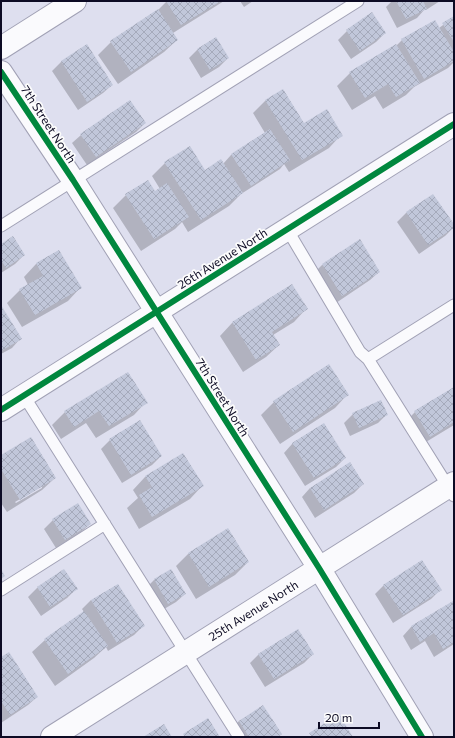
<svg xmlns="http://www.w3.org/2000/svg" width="455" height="738" font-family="Commissioner,sans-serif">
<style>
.shadow{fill:#0003;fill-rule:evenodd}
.building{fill:url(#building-cross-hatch)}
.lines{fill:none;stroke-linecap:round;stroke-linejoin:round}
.lane-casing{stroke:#a1a1b5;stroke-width:13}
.street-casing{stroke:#a1a1b5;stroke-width:24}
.lane{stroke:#fafafd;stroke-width:11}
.street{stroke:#fafafd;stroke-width:22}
.cycleway-casing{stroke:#fcfcfc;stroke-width:8}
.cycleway{stroke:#00873e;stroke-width:6}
.labels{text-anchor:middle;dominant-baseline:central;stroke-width:3.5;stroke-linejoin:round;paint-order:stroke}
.street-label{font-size:12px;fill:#0d0b24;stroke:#fcfcfc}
</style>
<defs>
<pattern id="building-cross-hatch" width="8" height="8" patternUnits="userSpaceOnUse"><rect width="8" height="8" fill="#c1c7da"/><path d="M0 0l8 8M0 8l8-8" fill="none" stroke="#a5aabb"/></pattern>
</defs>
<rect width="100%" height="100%" fill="#dedfef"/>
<!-- shadow -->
<path class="shadow" d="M167 1H224L173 33 177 40 164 52 118 84 98 55 111 42 158 10Z
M240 1H253L244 7Z
M392 1H440L426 10 425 9 417 18 397 28 386 7Z
M454 17V65L453 63 448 68 414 87 406 95 383 109 375 96 352 110 337 86 350 73 396 46 402 40 439 28Z
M347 31 385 33 376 42 351 59 338 40Z
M86 46 112 85 103 93 78 110 52 71 61 62Z
M198 49 228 58 219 67 201 78 189 58Z
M266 100 304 124 341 135 329 148 289 172 284 164 280 169 241 194 229 206 188 232 182 222 175 229 141 251 113 208 126 195 155 192 160 189 152 176 165 163 189 147 204 171 223 164 231 155 265 133 253 113Z
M145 123 136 132 87 165 72 143 81 135Z
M433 195 454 227 445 236 419 254 397 222 406 213Z
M1 246 24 255 15 264 1 273Z
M58 251 80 288 68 301 22 327 7 303 20 290 28 285 24 277 36 264Z
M322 265 379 272 370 280 333 305 314 273Z
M291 285 306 309 294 322 273 335 279 345 266 357 243 372 220 336 232 323Z
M1 307 20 339 12 348 1 354Z
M454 388V425L421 445 406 421 415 412Z
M347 395 335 408 280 444 261 415 274 402Z
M146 402 134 415 96 438 86 423 61 439 52 425 65 412Z
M353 414H387L378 423 350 436 344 423Z
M324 424 345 458 336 467 305 486 284 453 292 444Z
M110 440 161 456 152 465 122 483 101 449Z
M183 454 202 486 190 499 139 529 127 508 138 498 133 490 145 477Z
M1 456 55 478 42 490 7 512 1 503ZM42 486V488L16 503 15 502Z
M363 484 354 493 315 518 302 497 310 488Z
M53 520 90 524 81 532 56 548 44 529Z
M189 553 248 562 235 575 196 599 176 566Z
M64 570 76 589 67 598 41 616 28 597 37 588Z
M171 570 185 594 176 602 159 612 145 589 154 580Z
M384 585 440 590 431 599 393 623 375 594Z
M91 600 143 626 134 635 108 651 106 647 94 658 55 686 32 652 45 640 84 612 82 609Z
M453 602 454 604V644L434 657 425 641 411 650 403 636 411 627Z
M259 654H313L304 663 265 687 250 663Z
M1 658 37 697 28 705 1 723Z
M263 706 277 737H235L230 730 239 721Z"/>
<!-- building -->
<path class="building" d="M166 1H221L181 25Z
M396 1H423L427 9 406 19Z
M158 9 178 40 131 72 110 41Z
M372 12 386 33 360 51 346 30Z
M454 16V42L442 23Z
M435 20 454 52V61L424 79 401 39Z
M216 37 229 58 210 70 197 49Z
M87 44 113 85 87 102 61 61Z
M396 44 420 83 396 97 388 84 365 98 349 72Z
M283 89 304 123 327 109 343 136 302 160 265 100Z
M130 100 146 123 96 157 80 134Z
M270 129 290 160 251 186 231 154Z
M190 146 205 170 221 159 243 193 201 220 164 162Z
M148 180 155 191 167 183 189 217 154 239 125 194Z
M433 194 454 224V228L428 245 406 212Z
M13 236 25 255 6 268 1 260V244Z
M360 239 380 272 342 296 322 264Z
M59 250 82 288 35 315 19 289 43 276 36 263Z
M292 284 308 309 272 332 280 345 256 360 232 322Z
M1 305 22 339 1 351Z
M329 364 349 395 293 432 273 401Z
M128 372 148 403 109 426 99 411 74 427 64 411Z
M454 387V422L430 437 414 411Z
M381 400 388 415 359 428 352 413Z
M140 420 162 456 131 475 109 439Z
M324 423 346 458 314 478 292 443Z
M31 437 56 478 20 500 1 469V455Z
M183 453 204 486 152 517 139 495 152 487 145 476Z
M350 462 364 484 324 510 310 488Z
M78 503 91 524 65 540 52 519Z
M228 528 249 562 209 587 188 553Z
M422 560 442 590 403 615 383 585Z
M1 569 5 576 1 579Z
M64 569 78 589 50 607 37 587Z
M171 569 186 594 168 604 154 579Z
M118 584 145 626 117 643 91 600Z
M453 601 454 642 443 649 434 633 420 642 411 626Z
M84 611 108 646 68 674 44 639Z
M298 629 314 654 274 679 258 654Z
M9 652 38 697 10 715 1 701V657Z
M263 705 282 734 278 737H249L239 721Z
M339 714 353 737H312L309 733Z
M208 718 220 737H185L183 734Z
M164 724 172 737H143Z"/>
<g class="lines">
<!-- lane casing -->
<g class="lane-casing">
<path id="lane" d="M1 226 358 1
M287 229 360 352 368 359
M454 305 368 359 454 496
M24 396 239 737
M1 590 105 524"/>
</g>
<!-- street casing -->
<g class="street-casing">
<path id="street" d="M1 48 75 1
M1 72 73 180 319 568 422 737
M1 410 454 124
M52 737 454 483"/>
</g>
<!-- lane -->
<use href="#lane" class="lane"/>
<!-- street -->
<use href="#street" class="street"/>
<!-- cycleway casing -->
<g class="cycleway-casing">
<path id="cycleway" d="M1 72 73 180 319 568 422 737
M1 410 454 124"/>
</g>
<!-- cycleway -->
<use href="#cycleway" class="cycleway"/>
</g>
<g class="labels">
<!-- street labels -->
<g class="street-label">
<text transform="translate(49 124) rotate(57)">7th Street North</text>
<text transform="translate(222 258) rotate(-32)">26th Avenue North</text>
<text transform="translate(223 397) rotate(58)">7th Street North</text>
<text transform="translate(253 610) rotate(-32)">25th Avenue North</text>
</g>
</g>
<!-- border -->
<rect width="455" height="738" fill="none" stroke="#0d0b24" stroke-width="4"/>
<!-- scale -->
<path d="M319 722v6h60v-6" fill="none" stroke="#0d0b24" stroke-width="2"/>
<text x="325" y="722" font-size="12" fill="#0d0b24" stroke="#fcfcfc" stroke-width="3" paint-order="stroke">20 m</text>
</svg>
